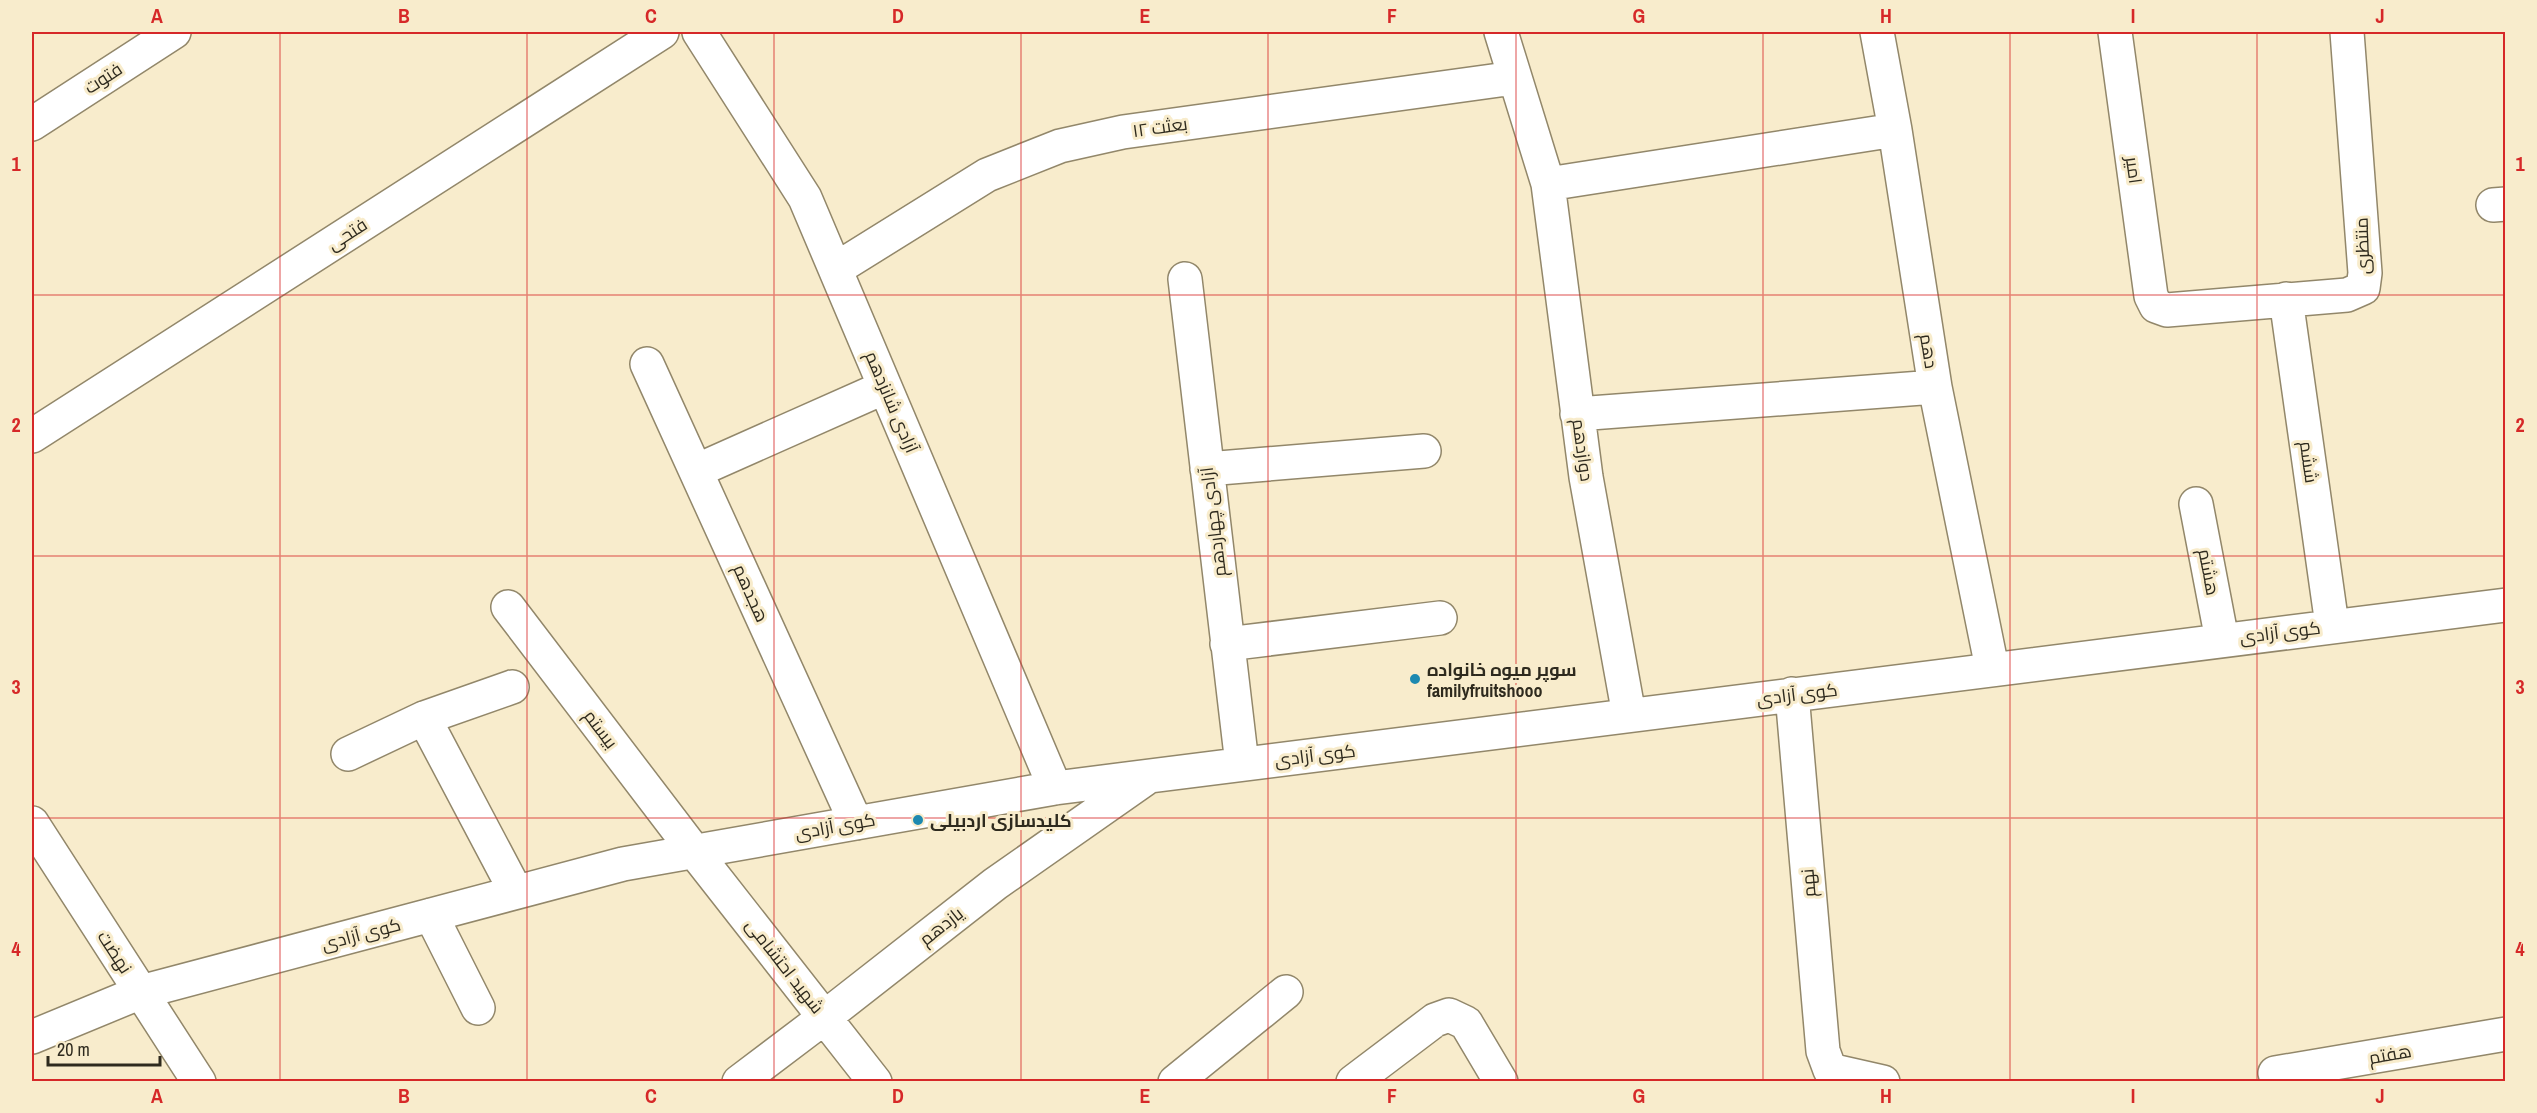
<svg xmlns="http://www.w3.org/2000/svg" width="2537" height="1113" font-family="'Archivo Narrow',Cairo,sans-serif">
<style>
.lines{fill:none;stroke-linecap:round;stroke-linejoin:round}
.street-casing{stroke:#92876a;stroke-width:36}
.secondary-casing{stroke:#92876a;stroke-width:36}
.street{stroke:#fff;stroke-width:33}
.secondary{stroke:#fff;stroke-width:33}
.grid{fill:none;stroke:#d62828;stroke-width:1.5;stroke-opacity:0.55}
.poi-dot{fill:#1d89b0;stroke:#f8eccc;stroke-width:2}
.labels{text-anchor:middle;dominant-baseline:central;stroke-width:6;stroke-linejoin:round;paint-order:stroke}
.street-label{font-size:18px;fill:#2e2a1e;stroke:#f8eccc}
.poi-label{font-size:18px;font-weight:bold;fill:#2e2a1e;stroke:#f8eccc;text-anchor:start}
.neatline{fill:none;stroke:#d62828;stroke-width:2}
.grid-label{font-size:20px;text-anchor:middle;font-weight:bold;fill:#d62828}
</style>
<rect width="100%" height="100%" fill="#f8eccc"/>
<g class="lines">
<!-- street casing -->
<g class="street-casing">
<path id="street" d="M699 32 805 198 1055 788
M1501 32 1548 184 1586 477 1629 715
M1877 32 1895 130 1935 387 1992 668
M2115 32 2151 296 2156 306 2167 310 2347 295 2363 288 2365 273 2347 32
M32 124 174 32
M1548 184 1895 130
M2493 205 2506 204
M836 269 987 175 1060 146 1123 132 1514 78
M1185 279 1242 764
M2286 299 2332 625
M647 364 856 823
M1577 414 1935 387
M32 436 662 32
M1207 469 1424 451
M696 471 885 387
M2196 504 2222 640
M508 607 694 851 875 1082
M1227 644 1440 618
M1792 694 1823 1051 1830 1070 1883 1082
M424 718 516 892
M348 754 424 718 512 687
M431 915 478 1008
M32 1037 141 992 623 864 1055 788 2506 605
M2275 1073 2506 1034
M739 1082 825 1017 995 884 1145 779
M1175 1082 1286 992
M1353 1082 1435 1020 1449 1015 1466 1023 1501 1082"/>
</g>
<!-- secondary casing -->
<g class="secondary-casing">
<path id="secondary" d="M32 823 199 1082"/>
</g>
<!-- street -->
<use href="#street" class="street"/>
<!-- secondary -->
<use href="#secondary" class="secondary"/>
</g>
<!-- grid -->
<path class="grid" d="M280 32V1082M527 32V1082M774 32V1082M1021 32V1082M1268 32V1082M1516 32V1082M1763 32V1082M2010 32V1082M2257 32V1082M32 295H2506M32 556H2506M32 818H2506"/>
<!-- markers -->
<g class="poi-dot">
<circle cx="1415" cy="679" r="6"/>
<circle cx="918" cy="820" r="6"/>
</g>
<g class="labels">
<!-- street labels -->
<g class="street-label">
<text transform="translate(103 78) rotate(-33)">فتوت</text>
<text transform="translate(1160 127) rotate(-8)">بعثت ۱۲</text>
<text transform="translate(2134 170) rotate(82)">امیر</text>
<text transform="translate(347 234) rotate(-33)">فتحی</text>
<text transform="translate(2362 246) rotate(-92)">منتظری</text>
<text transform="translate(1929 351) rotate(81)">دهم</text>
<text transform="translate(892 402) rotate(67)">آزادی شانزدهم</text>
<text transform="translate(1583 450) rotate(82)">دوازدهم</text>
<text transform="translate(2309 462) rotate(82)">ششم</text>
<text transform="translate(1213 522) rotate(-97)">آزادی چهاردهم</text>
<text transform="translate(2209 572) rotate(79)">هشتم</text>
<text transform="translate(751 593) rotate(66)">هجدهم</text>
<text transform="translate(2280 632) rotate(-7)">کوی آزادی</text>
<text transform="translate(1797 694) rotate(-7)">کوی آزادی</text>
<text transform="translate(601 729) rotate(53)">بیستم</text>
<text transform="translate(1315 755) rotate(-7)">کوی آزادی</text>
<text transform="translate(835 826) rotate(-10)">کوی آزادی</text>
<text transform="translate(1808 883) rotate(-95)">نهم</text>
<text transform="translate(941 926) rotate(-38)">یازدهم</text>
<text transform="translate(361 934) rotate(-15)">کوی آزادی</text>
<text transform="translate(115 952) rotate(57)">نهضت</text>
<text transform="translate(785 966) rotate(52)">شهید احتشامی</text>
<text transform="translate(2390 1054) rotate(-10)">هفتم</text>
</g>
<!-- poi labels -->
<g class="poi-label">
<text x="1427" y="669">سوپر میوه خانواده<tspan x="1427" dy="21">familyfruitshooo</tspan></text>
<text x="930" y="820">کلیدسازی اردبیلی</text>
</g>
</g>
<!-- border -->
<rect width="2537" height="1113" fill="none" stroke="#f8eccc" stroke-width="66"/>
<!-- scale -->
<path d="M48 1056v9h112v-9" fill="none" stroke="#2e2a1e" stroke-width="3"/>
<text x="57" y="1056" font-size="18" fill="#2e2a1e" stroke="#f8eccc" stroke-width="4.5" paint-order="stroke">20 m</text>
<rect x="33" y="33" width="2471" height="1047" class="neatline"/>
<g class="grid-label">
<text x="157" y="23">A</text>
<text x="404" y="23">B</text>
<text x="651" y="23">C</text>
<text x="898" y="23">D</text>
<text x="1145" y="23">E</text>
<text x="1392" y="23">F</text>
<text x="1639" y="23">G</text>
<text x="1886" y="23">H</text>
<text x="2133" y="23">I</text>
<text x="2380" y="23">J</text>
<text x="16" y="171">1</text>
<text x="2520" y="171">1</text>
<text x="16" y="432">2</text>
<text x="2520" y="432">2</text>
<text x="16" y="694">3</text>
<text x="2520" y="694">3</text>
<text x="16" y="956">4</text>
<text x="2520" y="956">4</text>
<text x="157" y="1103">A</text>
<text x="404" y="1103">B</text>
<text x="651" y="1103">C</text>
<text x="898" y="1103">D</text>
<text x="1145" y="1103">E</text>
<text x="1392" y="1103">F</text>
<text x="1639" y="1103">G</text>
<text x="1886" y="1103">H</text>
<text x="2133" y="1103">I</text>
<text x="2380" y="1103">J</text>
</g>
</svg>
